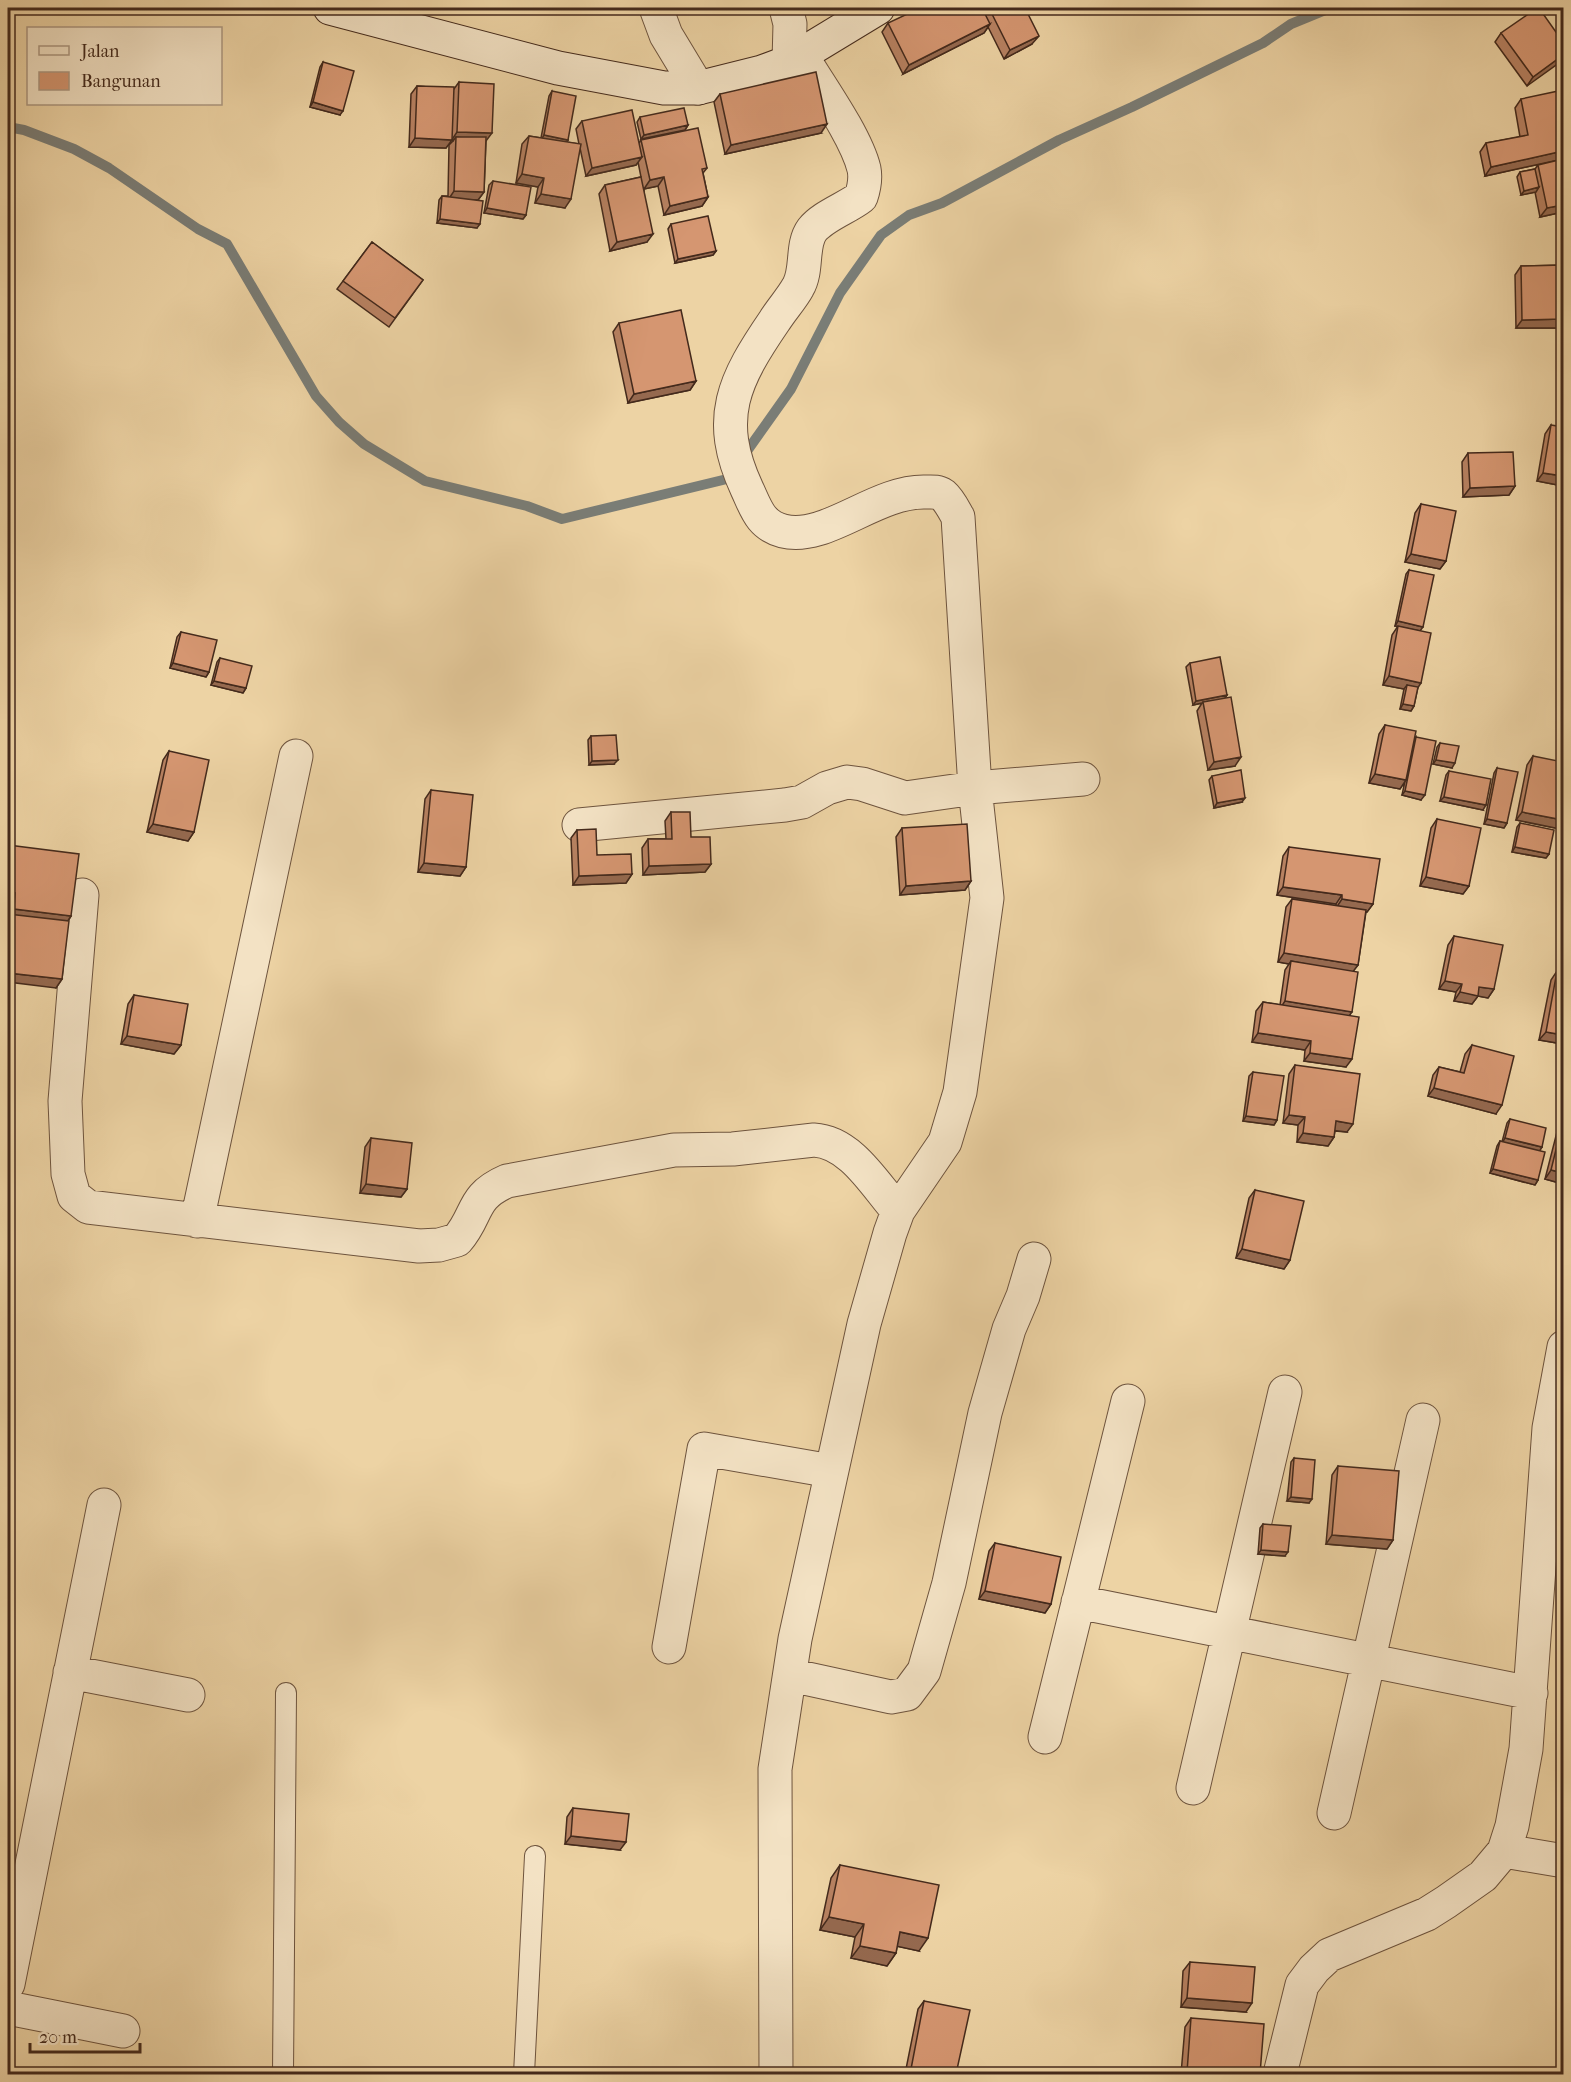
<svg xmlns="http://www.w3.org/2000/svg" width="1571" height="2082" font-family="'IM FELL French Canon',serif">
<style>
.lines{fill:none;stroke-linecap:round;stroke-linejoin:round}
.stream{stroke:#7a7d76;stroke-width:10}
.lane-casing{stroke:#6e543e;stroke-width:22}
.street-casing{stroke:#6e543e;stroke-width:35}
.secondary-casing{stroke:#442a1c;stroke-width:35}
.lane{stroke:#f3e2c4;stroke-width:20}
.street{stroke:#f3e2c4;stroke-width:33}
.secondary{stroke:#f3e2c4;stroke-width:33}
.wall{fill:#b78161;stroke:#442a1c;stroke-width:1.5}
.shaded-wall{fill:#95694f;stroke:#442a1c;stroke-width:1.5}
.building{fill:#d59671;stroke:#442a1c;stroke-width:1.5}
</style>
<rect width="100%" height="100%" fill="#edd3a4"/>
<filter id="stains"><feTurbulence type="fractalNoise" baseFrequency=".00333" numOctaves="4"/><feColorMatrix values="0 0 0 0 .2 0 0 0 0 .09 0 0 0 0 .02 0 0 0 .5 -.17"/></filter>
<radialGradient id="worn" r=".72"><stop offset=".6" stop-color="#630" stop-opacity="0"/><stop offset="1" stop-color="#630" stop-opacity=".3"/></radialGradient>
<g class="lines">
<!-- stream -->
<path class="stream" d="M8 127 24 130 74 149 109 168 198 229 227 244 316 396 339 422 364 444 425 481 527 506 562 519 727 479 733 471
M742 458 791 389 840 293 881 235 909 215 942 203 1059 140 1132 107 1263 43 1291 24 1330 8"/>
<!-- lane casing -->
<g class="lane-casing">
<path id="lane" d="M283 2074 286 1693
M524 2074 535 1856"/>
</g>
<!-- street casing -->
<g class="street-casing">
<path id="street" d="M656 8 666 35 698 88
M786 8 790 24 789 62
M579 825 785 805 802 802 827 788 847 782 862 784 905 798 975 788 1083 779
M82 895 65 1101 68 1174 74 1196 88 1207 419 1246 439 1245 457 1240C479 1215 470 1197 507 1181L674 1150 733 1149 814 1140C851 1142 875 1185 898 1211
M197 1221 296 756
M1078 1602 1531 1693
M669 1647 704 1449 831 1471
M70 1672 188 1695
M790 1675 891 1697 907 1694 924 1671 949 1583 985 1413 1009 1329 1023 1296 1034 1259
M1045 1737 1128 1401
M1193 1788 1285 1392
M1334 1813 1423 1420
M1504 1851 1564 1861
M8 1984 104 1505
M8 2008 123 2031
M776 2074 775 1769 795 1639 864 1324 890 1233 898 1211 945 1142 960 1092 987 898 975 788 958 517C954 510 949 500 943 495 937 491 931 492 925 492 875 491 826 542 783 531 760 525 756 508 747 489 714 418 734 380 775 320 782 309 792 298 798 287 808 270 801 245 812 230 823 216 847 208 861 197 864 188 866 179 864 169 856 136 819 85 801 55
M1280 2074 1302 1985 1314 1969 1329 1955 1427 1914 1446 1902 1483 1876 1504 1851 1512 1826 1526 1749 1549 1428 1564 1347"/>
</g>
<!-- secondary casing -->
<g class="secondary-casing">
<path id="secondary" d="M330 8 558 68 664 88H698L762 72 789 62 878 8"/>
</g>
<!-- lane -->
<use href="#lane" class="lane"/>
<!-- street -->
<use href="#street" class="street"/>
<!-- secondary -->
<use href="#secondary" class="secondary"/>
</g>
<!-- wall -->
<path class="wall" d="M985 8H1025L1032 44 1004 59 988 27 984 33 903 74 882 32 888 23 983 10Z
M1501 33 1563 42 1527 86 1495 42Z
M323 62 340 115 310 107 320 67Z
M459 82 486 141 484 192 478 200 477 228 437 223 439 200 442 196H448L449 145 453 141 451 140 446 148 409 147 411 94 417 86 454 89Z
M552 91 568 140 566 142 579 144 576 129 582 121 639 143 641 140 707 168 703 173 708 197 702 206 664 215 658 186 644 189 647 242 610 251 599 194 605 185 641 177 638 162 636 165 586 176 580 148 565 208 535 203 538 187 516 183 522 144 529 136 541 138 549 96Z
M720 94 821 133 725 154 714 102Z
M1521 99 1563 159 1485 176 1480 152 1486 143 1520 137 1515 108Z
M640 117 688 125 685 130 641 139 637 122Z
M1538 165 1563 212 1540 217 1535 192 1521 195 1517 177 1520 172 1535 169Z
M493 181 526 215 523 219 484 213 489 185Z
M671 224 716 251 713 255 675 263 668 229Z
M372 242 423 280 389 327 337 289Z
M1563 265V328H1516L1515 275 1521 266Z
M619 323 696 381 690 390 628 403 613 332Z
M1551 425 1563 486 1537 481 1545 434Z
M1468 453 1515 486 1509 495 1463 497 1462 462Z
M1421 504 1446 561 1440 569 1405 562 1415 513Z
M1409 570 1420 631 1418 687 1414 706 1411 711 1400 709 1404 689 1383 685 1392 635 1398 626H1395L1406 574Z
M181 632 209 672 206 677 170 668 177 637Z
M220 658 246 688 243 693 211 685 217 662Z
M1190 663 1227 695 1225 698 1235 766 1208 770 1197 711 1202 703 1193 705 1186 667Z
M1385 725 1414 740 1416 737 1421 800 1402 795 1405 781 1400 789 1369 783 1379 734Z
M591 736 614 764 589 765 588 740Z
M1440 743 1452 768 1433 764 1437 747Z
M169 751 194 832 188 841 147 832 163 760Z
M1533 756 1560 829 1516 820 1527 765Z
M1497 768 1507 823 1504 828 1484 824 1494 773Z
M1449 771 1483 810 1440 801 1446 775Z
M1212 776 1242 802 1214 808 1209 780Z
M431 790 466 867 460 876 418 872 425 799Z
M671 812 711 864 705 872 643 875 642 848 648 839H666L665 821Z
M1437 819 1469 886 1463 894 1420 886 1431 828Z
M1520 823 1549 854 1546 858 1512 852 1517 827Z
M902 828 971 881 965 890 900 895 896 837Z
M577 830 597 855 632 874 626 883 573 885 571 838Z
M8 845 71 916 68 921 62 979 56 988 8 914 9 902H8Z
M1289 847 1373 904 1367 912H1366L1358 965 1353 971 1346 1067 1304 1061 1305 1050 1252 1042 1256 1011 1263 1002 1280 1005 1285 970 1289 964 1278 962 1286 907 1292 899 1336 906V904L1277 895 1283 856Z
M1454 936 1494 989 1488 998 1478 996 1472 1004 1454 1001 1456 992 1439 989 1448 945Z
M1557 971 1563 972V1044L1539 1040 1551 980Z
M134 995 181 1045 174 1054 121 1044 128 1004Z
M1472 1045 1496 1114 1428 1096 1433 1075 1439 1067 1460 1072 1465 1054Z
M1295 1065 1347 1132 1335 1131 1334 1137 1328 1146 1297 1142 1298 1125 1283 1123 1289 1074Z
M1253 1072 1277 1120 1274 1125 1243 1121 1249 1076Z
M1510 1119 1542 1147 1539 1151 1538 1180 1535 1185 1490 1173 1497 1146 1500 1141 1502 1142 1507 1123Z
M1563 1120V1184L1545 1179 1558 1128Z
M371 1138 407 1189 401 1197 360 1193 365 1147Z
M1255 1190 1290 1260 1284 1269 1236 1258 1249 1198Z
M1294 1458 1309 1503 1287 1501 1291 1462Z
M1338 1466 1393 1540 1387 1549 1326 1544 1332 1475Z
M1263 1524 1285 1556 1258 1554 1260 1528Z
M995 1543 1051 1604 1045 1613 979 1599 989 1551Z
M573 1808 620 1850 565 1844 567 1817Z
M840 1865 919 1951 897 1946 896 1953 887 1966 851 1958 855 1937 820 1930 831 1878Z
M1190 1962 1246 2012 1181 2007 1183 1971Z
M924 2001 956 2074H905L918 2009Z
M1191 2018 1260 2074H1181L1185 2027Z"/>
<!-- shaded-wall -->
<path class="shaded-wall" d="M990 24 984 33 903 74 909 65Z
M1039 36 1032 44 1004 59 1010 50Z
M1563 55V60L1527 86 1533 77Z
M313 102 343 111 340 115 310 107Z
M827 124 821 133 725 154 731 145Z
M688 125 685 130 641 139 644 135Z
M457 132 492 133 486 141 456 137 453 141H451Z
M544 135 568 140 565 144 541 140Z
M415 138 452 140 446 148 409 147Z
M1563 151V159L1485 176 1491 167Z
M642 157 636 165 586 176 592 168Z
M522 174 544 178 538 187 516 183Z
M664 177 658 186 644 189 650 180Z
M1539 187 1536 192 1521 195 1524 191Z
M454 191 484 192 478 200H448Z
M541 194 571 199 565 208 535 203Z
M708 197 702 206 664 215 670 206Z
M1563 205V212L1540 217 1547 208Z
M487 208 526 215 523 219 484 213Z
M440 219 480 224 477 228 437 223Z
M653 234 647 242 610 251 617 242Z
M716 251 713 255 675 263 678 259Z
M1563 319V328H1516L1522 320Z
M696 381 690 390 628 403 634 394Z
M1543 473 1563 476V486L1537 481Z
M1515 486 1509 495 1463 497 1470 488Z
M1411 554 1446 561 1440 569 1405 562Z
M1398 621 1423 627 1420 631 1395 626Z
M173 663 209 672 206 677 170 668Z
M1389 676 1421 683 1415 692 1407 685 1404 689 1383 685Z
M214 681 246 688 243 693 211 685Z
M1227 695 1224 700 1203 702 1202 703 1193 705 1196 701Z
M1403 704 1414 706 1411 711 1400 709Z
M1241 757 1235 766 1208 770 1214 762Z
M618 760 614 764 589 765 592 761Z
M1436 760 1455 763 1452 768 1433 764Z
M1375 774 1406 780 1400 789 1369 783Z
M1405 791 1425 795 1421 800 1402 795Z
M1444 797 1486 805 1483 810 1440 801Z
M1245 798 1242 802 1214 808 1217 803Z
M1522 812 1563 820V824L1560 829 1516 820Z
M1487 819 1507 823 1504 828 1484 824Z
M153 824 194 832 188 841 147 832Z
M1515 847 1549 854 1546 858 1512 852Z
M424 863 466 867 460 876 418 872Z
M711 864 705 872 643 875 649 866Z
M632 874 626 883 573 885 579 876Z
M1426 877 1469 886 1463 894 1420 886Z
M971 881 965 890 900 895 906 886Z
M1283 887 1342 895 1336 904 1277 895Z
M8 892 15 893 9 902H8Z
M1342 899 1373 904 1367 912 1336 908Z
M14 909 71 916 65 925 8 918Z
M1284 953 1358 965 1352 973 1291 961 1289 964 1278 962Z
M8 973 62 979 56 988 8 982Z
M1445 981 1462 984 1456 992 1439 989Z
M1479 987 1494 989 1488 998 1478 996 1472 1004 1454 1001 1460 992Z
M1285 1001 1352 1012 1346 1020 1279 1010Z
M1546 1032 1563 1035V1044L1539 1040Z
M1258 1033 1311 1041 1305 1050 1252 1042Z
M127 1036 181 1045 174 1054 121 1044Z
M1310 1053 1352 1059 1346 1067 1304 1061Z
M1434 1088 1502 1105 1496 1114 1428 1096Z
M1289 1115 1305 1117 1298 1125 1283 1123Z
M1246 1116 1277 1120 1274 1125 1243 1121Z
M1336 1121 1353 1124 1347 1132 1330 1130Z
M1303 1133 1334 1137 1328 1146 1297 1142Z
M1505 1138 1542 1147 1539 1152 1502 1143Z
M1493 1169 1538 1180 1535 1185 1490 1173Z
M1551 1170 1563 1173V1184L1545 1179Z
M366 1184 407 1189 401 1197 360 1193Z
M1242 1249 1290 1260 1284 1269 1236 1258Z
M1291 1497 1312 1499 1309 1503 1287 1501Z
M1332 1535 1393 1540 1387 1549 1326 1544Z
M1261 1550 1288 1552 1285 1556 1258 1554Z
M985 1591 1051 1604 1045 1613 979 1599Z
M571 1836 626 1842 620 1850 565 1844Z
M829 1917 864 1924 855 1937 820 1930Z
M900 1932 928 1938 919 1951 891 1945Z
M860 1946 896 1953 887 1966 851 1958Z
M1187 1998 1252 2003 1246 2012 1181 2007Z
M911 2069 940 2074H906Z
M1187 2072 1224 2074H1185Z"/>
<!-- building -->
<path class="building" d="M920 8H982L990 24 909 65 888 23Z
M989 8H1025L1039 36 1010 50Z
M1537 8H1539L1563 42V55L1533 77 1501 33Z
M323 62 354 71 343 111 313 102Z
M816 72 827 124 731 145 720 94Z
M459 82 494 84 492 133 457 132Z
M417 86 454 87 452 140 415 138Z
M1563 90V151L1491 167 1486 143 1528 135 1521 99Z
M552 91 576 96 568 140 544 135Z
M684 108 688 125 644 135 640 117Z
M632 110 642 157 592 168 582 121Z
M698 128 707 168 702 169 708 197 670 206 664 177 650 180 641 140Z
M529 136 581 144 571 199 541 194 544 178 522 174Z
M456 137H486L484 192 454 191Z
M1563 159V205L1547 208 1538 165Z
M1535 169 1539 187 1524 191 1520 172Z
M641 177 653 234 617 242 605 185Z
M493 181 531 187 526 215 487 208Z
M442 196 483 201 480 224 440 219Z
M708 216 716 251 678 259 671 224Z
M372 242 423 280 395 318 343 281Z
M1563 265V319L1522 320 1521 266Z
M681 310 696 381 634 394 619 323Z
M1551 425 1563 427V476L1543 473Z
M1513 452 1515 486 1470 488 1468 453Z
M1421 504 1456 511 1446 561 1411 554Z
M1409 570 1434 575 1423 627 1398 621Z
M1398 626 1431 633 1421 683 1389 676Z
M181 632 217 640 209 672 173 663Z
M1220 657 1227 695 1196 701 1190 663Z
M220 658 252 666 246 688 214 681Z
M1407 685 1418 687 1414 706 1403 704Z
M1231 697 1241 757 1214 762 1203 702Z
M1385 725 1416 731 1406 780 1375 774Z
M616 735 618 760 592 761 591 736Z
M1416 737 1436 741 1425 795 1405 791Z
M1440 743 1459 746 1455 763 1436 760Z
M169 751 209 760 194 832 153 824Z
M1533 756 1563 762V820L1522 812Z
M1497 768 1518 772 1507 823 1487 819Z
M1241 770 1245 798 1217 803 1212 776Z
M1449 771 1491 779 1486 805 1444 797Z
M431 790 473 795 466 867 424 863Z
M671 812H690L691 837H710L711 864 649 866 648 839H672Z
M1437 819 1481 828 1469 886 1426 877Z
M1520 823 1554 830 1549 854 1515 847Z
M967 824 971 881 906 886 902 828Z
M596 829 597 855 631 854 632 874 579 876 577 830Z
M8 845 79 854 71 916 14 909 15 893 8 892Z
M1289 847 1380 859 1373 904 1342 899V895L1283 887Z
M1292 899 1366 910 1358 965 1284 953Z
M8 914 69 921 62 979 8 973Z
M1454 936 1503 945 1494 989 1479 987 1478 996 1460 992 1462 984 1445 981Z
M1291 961 1358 972 1352 1012 1285 1001Z
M1557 971 1563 972V1035L1546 1032Z
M134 995 188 1004 181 1045 127 1036Z
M1263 1002 1359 1017 1352 1059 1310 1053 1311 1041 1258 1033Z
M1472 1045 1514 1056 1502 1105 1434 1088 1439 1067 1464 1073Z
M1295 1065 1360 1074 1353 1124 1336 1121 1334 1137 1303 1133 1305 1117 1289 1115Z
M1253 1072 1284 1076 1277 1120 1246 1116Z
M1510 1119 1546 1128 1542 1147 1505 1138Z
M1563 1121V1173L1551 1170Z
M371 1138 412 1143 407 1189 366 1184Z
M1500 1141 1545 1152 1538 1180 1493 1169Z
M1255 1190 1304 1201 1290 1260 1242 1249Z
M1294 1458 1315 1460 1312 1499 1291 1497Z
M1338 1466 1399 1471 1393 1540 1332 1535Z
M1263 1524 1291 1526 1288 1552 1261 1550Z
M995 1543 1061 1557 1051 1604 985 1591Z
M573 1808 629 1814 626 1842 571 1836Z
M840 1865 939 1885 928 1938 900 1932 896 1953 860 1946 864 1924 829 1917Z
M1190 1962 1255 1967 1252 2003 1187 1998Z
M924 2001 970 2010 956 2074H940L911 2069Z
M1191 2018 1264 2024 1260 2074H1224L1187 2072Z"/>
<!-- margin -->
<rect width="1571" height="2082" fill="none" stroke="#edd3a4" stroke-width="30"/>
<rect x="9" y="9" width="1553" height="2064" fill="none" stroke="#442a1c" stroke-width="3"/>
<rect x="15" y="15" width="1541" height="2052" fill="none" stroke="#442a1c" stroke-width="1.5"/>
<!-- legend -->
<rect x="27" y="27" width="195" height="78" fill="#f3e2c4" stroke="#ad9881" stroke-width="1.5"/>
<rect x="39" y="46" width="30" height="9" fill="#f3e2c4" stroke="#ad9881" stroke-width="1.5"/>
<text x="81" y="57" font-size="18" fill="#442a1c">Jalan</text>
<rect x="39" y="72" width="30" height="18" fill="#d59671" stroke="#ad9881" stroke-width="1.5"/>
<text x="81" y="87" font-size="18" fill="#442a1c">Bangunan</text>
<!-- scale -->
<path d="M30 2043v9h110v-9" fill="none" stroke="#442a1c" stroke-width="3"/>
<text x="39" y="2043" font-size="18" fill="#442a1c" stroke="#f3e2c4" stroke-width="4.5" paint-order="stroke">20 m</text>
<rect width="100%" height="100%" filter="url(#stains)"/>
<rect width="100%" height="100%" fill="url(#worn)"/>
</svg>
